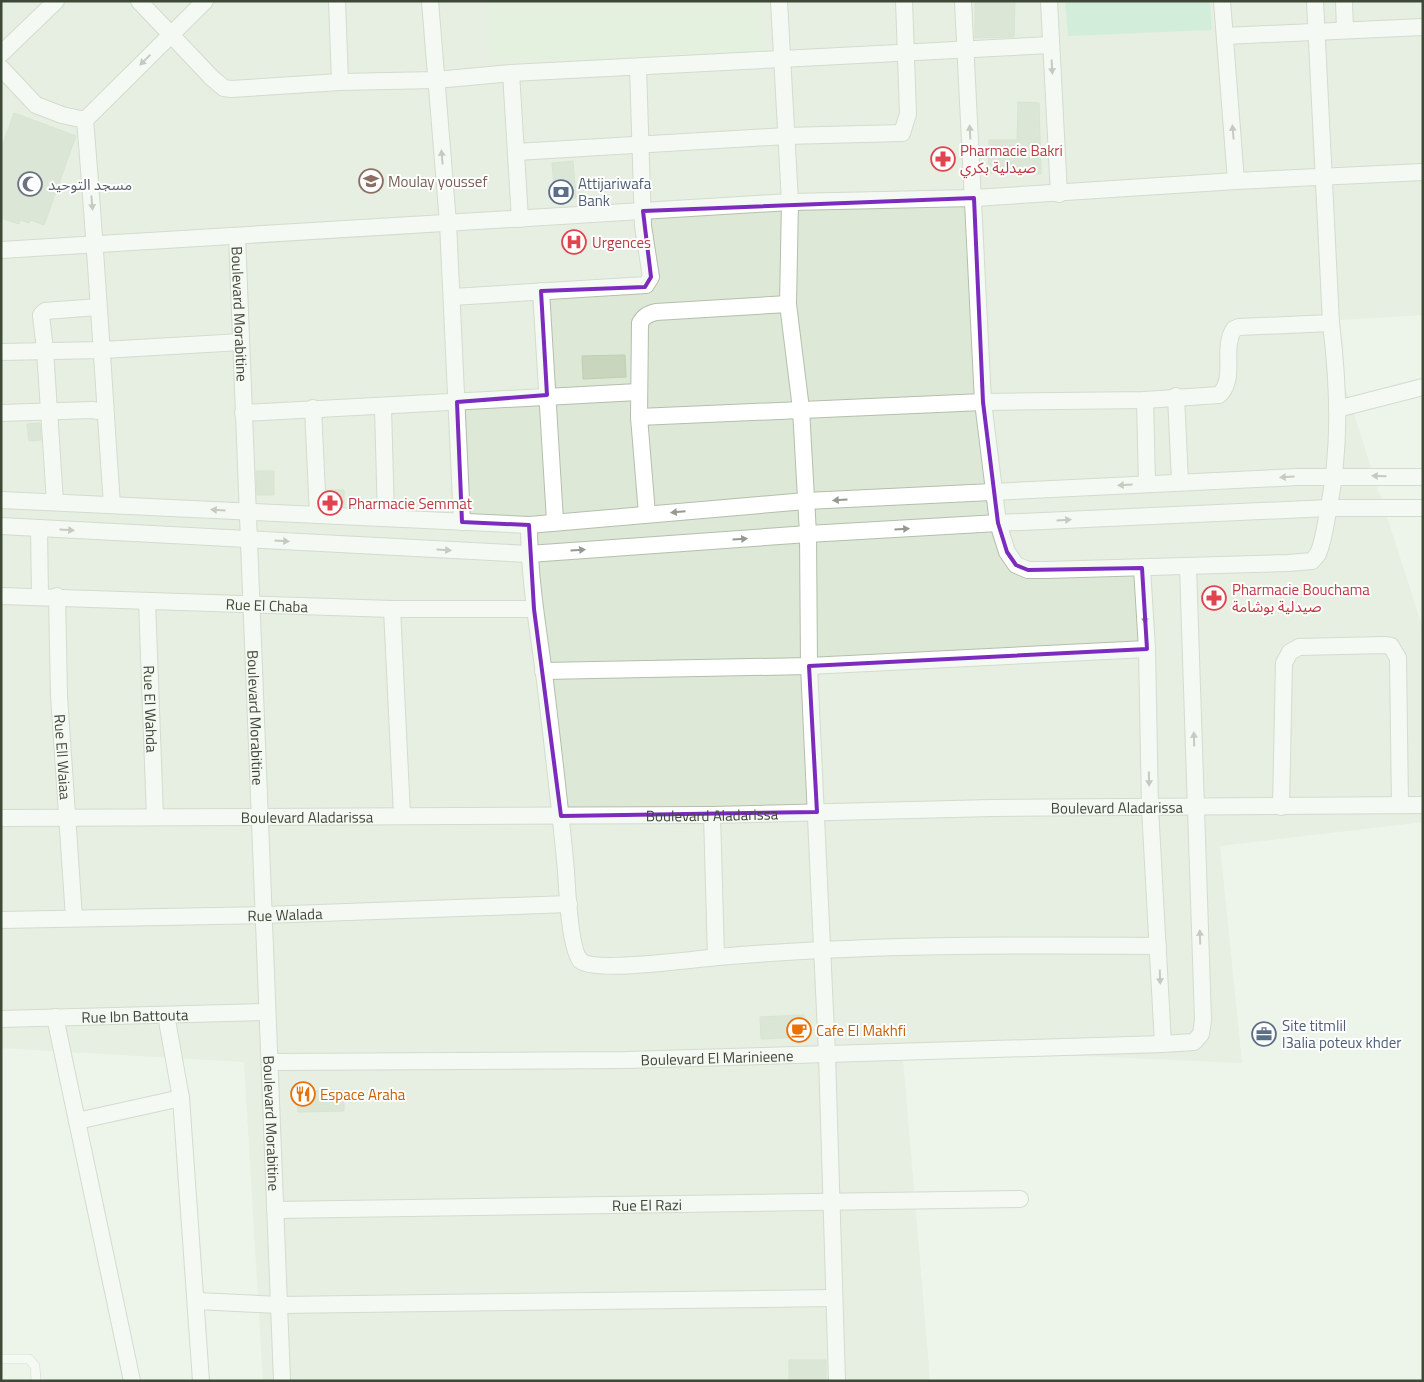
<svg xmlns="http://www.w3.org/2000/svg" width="1424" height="1382" font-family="'Titillium Web','Noto Sans Arabic',sans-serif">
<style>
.residential{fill:#dde8d7}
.education{fill:#dbedd3}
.green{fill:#b2e7c8}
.building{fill:#c8d6be;stroke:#bfd0b1}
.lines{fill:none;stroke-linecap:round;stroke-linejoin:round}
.lane-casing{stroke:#b3bfab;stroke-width:10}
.street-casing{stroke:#b3bfab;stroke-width:18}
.lane{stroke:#fff;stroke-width:9}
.street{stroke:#fff;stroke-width:16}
.oneway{fill:#959a91}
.marked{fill:none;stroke:#7b2cbf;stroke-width:4;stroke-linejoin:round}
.labels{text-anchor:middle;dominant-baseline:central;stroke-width:4;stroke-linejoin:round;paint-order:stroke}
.health-label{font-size:15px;fill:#be3a42;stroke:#fff;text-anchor:start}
.education-label{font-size:15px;fill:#785e54;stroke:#fff;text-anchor:start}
.service-label{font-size:15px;fill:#4e5e75;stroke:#fff;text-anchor:start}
.worship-label{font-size:15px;fill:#5b616d;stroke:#fff;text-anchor:start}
.street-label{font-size:15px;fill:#3e4837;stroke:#fff}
.food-label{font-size:15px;fill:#c56008;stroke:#fff;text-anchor:start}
</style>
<rect width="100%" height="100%" fill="#edf4e9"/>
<!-- residential -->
<path class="residential" d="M1 1H1423V315L1324 321 1423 629V822L1220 846 1242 1063 902 1048 930 1381H263L244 1062 1 1048Z"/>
<!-- education -->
<path class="education" d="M493 1H759L762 51 493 61Z"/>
<!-- green -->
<path class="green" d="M1065 1H1210L1212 30 1068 36Z"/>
<!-- building -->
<path class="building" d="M975 1H1015L1014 37 975 38Z
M1018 102 1039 103 1041 174 988 173 989 140H1017Z
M14 113 76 136 44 225 31 220 29 223 20 220 19 224 1 218V149Z
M573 161 576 198 555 200 552 163Z
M625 355 626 377 583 379 582 356Z
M40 423 41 440 29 441 27 424Z
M256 471H274V495H257Z
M327 490H344V506L328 505Z
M804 1015 805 1037 761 1039 760 1017Z
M344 1090V1111L298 1112 297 1091Z
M789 1360H826V1381H789Z"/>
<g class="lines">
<!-- lane casing -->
<g class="lane-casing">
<path id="lane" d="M1 1359H29L35 1366 36 1381"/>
</g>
<!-- street casing -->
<g class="street-casing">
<g id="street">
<path d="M139 1 212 78 224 88 231 89 340 82 436 80 511 73 1051 45"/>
<path d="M337 1 340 82"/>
<path d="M430 1 448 223 462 522"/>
<path d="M779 1 790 202 788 304 801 409 808 534 809 666 827 1055 837 1381"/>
<path d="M963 1 983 402 998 523 1007 552 1016 565 1028 570H1046L1288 563 1312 561 1318 554C1323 542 1325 529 1327 517 1341 451 1339 390 1331 323L1315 1"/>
<path d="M1049 1 1059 194"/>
<path d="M1222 1 1236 181"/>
<path d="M1344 1 1345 30"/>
<path d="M1225 36 1423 27"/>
<path d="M1 54 56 1"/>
<path d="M1 68 36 105 62 115 85 120"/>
<path d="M511 73 520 219"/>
<path d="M516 152 786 136 902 133 908 114 904 1"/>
<path id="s1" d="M237 236 282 1381"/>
<path d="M1 250 790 202 974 198 1236 181 1423 172"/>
<path d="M541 291 555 521"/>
<path d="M452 297 646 285 651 277 643 226 638 67"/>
<path d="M1 352 103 350 241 342"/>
<path d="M1176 396 1180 482"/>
<path d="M1145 400 1147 484"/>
<path d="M383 407 386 518"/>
<path d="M313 408 318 515"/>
<path d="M1337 409 1423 387"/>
<path d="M1 413 92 410 105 412"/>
<path d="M243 413 638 392"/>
<path d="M639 417 983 402 1145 400 1219 395C1237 379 1221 348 1234 329L1239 327 1331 323"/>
<path d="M1 500 529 525 806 501 1298 477H1423"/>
<path d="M55 502 45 350 41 315 45 311 98 307"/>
<path d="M112 505C103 377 96 248 85 120L205 1"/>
<path d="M647 514 639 417 640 323C644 316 648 314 656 312L788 304"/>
<path d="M529 525C529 575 537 623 544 673 552 739 560 805 566 871 567 888 570 951 581 961 596 973 695 959 718 957 865 944 1012 945 1158 946"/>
<path d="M1 526 529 554 808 534 998 523 1329 508H1423"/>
<path d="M39 528 40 596"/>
<path d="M1142 568 1147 649 1150 808 1163 1044 1194 1042 1201 1034 1203 1020 1188 567"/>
<path id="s2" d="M1 596 392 609H534"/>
<path id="s3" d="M57 596 59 696 74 918"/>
<path id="s4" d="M147 601 155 817"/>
<path d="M392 609 402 815"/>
<path d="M543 671 809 666 1147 649"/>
<path d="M1281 807 1284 663 1290 652 1299 647 1384 645 1391 646 1398 658 1400 805"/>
<path d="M712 815 716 957"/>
<path id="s5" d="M1 818 712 815 992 808 1423 805"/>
<path id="s6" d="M1 920 264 915 569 904"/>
<path d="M166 1015 181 1098 201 1381"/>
<path d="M55 1017 132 1381"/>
<path id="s7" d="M1 1019 267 1012"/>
<path id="s8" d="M271 1062 626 1060 1163 1044"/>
<path d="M77 1121 181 1098"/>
<path id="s9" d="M275 1210 1020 1199"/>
<path d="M197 1301 279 1305 834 1298"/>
</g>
</g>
<!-- lane -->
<use href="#lane" class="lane"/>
<!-- street -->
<use href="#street" class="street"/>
</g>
<!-- one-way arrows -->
<defs><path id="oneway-solid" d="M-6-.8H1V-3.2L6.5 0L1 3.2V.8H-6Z" transform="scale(1.25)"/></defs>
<g class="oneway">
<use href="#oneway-solid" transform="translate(145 60) rotate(135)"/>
<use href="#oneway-solid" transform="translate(1052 67) rotate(87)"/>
<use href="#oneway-solid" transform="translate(970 132) rotate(-93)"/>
<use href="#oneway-solid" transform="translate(1233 132) rotate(-95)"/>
<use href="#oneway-solid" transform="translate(442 157) rotate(-95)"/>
<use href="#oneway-solid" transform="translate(92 203) rotate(85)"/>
<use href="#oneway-solid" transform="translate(1379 476) rotate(-179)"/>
<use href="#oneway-solid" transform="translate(1287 477) rotate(177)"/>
<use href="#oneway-solid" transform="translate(1125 485) rotate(177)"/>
<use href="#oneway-solid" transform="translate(840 500) rotate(177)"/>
<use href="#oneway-solid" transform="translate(218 510) rotate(-177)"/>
<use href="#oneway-solid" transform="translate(678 512) rotate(175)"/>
<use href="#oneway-solid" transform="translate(1064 520) rotate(-3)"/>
<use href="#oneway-solid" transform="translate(902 529) rotate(-3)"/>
<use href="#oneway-solid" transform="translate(67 530) rotate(3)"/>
<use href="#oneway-solid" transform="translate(740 539) rotate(-4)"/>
<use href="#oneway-solid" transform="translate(282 541) rotate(3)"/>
<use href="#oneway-solid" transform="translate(444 550) rotate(3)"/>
<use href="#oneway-solid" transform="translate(578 550) rotate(-4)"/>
<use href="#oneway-solid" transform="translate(1145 617) rotate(86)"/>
<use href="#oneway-solid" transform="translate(1194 739) rotate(-92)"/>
<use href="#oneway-solid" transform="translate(1149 779) rotate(89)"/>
<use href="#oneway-solid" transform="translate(1200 937) rotate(-92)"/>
<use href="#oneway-solid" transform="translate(1160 977) rotate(88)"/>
</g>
<!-- marked area -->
<path d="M0 0H1424V1382H0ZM974 198 983 402 998 523 1007 552 1016 565 1028 570 1142 568 1147 649 809 666 817 812 561 816 534 609 529 525 462 522 457 402 547 395 541 291 645 287 651 277 643 211Z" fill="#edf4e9" fill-opacity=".55" fill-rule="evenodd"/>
<path class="marked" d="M974 198 983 402 998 523 1007 552 1016 565 1028 570 1142 568 1147 649 809 666 817 812 561 816 534 609 529 525 462 522 457 402 547 395 541 291 645 287 651 277 643 211Z"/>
<!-- icons -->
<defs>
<g id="pharmacy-ring" transform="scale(1.25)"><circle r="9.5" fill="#fff" stroke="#e0444e" stroke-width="1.5"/><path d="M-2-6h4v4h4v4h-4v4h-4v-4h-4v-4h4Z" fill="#e0444e"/></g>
<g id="school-ring" transform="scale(1.25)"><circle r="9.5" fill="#fff" stroke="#8d6e63" stroke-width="1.5"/><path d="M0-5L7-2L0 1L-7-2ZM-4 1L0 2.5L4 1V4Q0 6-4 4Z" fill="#8d6e63"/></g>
<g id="mosque-ring" transform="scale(1.25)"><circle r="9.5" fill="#fff" stroke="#6b7280" stroke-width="1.5"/><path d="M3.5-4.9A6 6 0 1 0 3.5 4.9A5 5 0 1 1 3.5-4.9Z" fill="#6b7280"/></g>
<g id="bank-ring" transform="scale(1.25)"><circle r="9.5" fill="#fff" stroke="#5c6f8a" stroke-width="1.5"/><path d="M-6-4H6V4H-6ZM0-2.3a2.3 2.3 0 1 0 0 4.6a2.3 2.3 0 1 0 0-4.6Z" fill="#5c6f8a"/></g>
<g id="hospital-ring" transform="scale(1.25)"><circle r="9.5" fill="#fff" stroke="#e0444e" stroke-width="1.5"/><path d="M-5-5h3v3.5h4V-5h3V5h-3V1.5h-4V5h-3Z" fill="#e0444e"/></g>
<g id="cafe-ring" transform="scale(1.25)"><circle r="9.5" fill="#fff" stroke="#e8710a" stroke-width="1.5"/><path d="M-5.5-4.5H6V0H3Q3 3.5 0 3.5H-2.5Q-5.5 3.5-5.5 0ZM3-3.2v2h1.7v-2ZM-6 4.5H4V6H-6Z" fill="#e8710a"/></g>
<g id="office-ring" transform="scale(1.25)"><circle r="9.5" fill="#fff" stroke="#5c6f8a" stroke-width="1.5"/><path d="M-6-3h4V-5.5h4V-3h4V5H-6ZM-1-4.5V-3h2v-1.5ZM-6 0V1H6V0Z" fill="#5c6f8a"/></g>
<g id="restaurant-ring" transform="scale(1.25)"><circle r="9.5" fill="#fff" stroke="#e8710a" stroke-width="1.5"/><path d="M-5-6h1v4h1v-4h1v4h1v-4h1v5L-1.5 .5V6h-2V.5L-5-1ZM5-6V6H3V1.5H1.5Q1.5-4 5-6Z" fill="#e8710a"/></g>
</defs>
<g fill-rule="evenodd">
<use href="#pharmacy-ring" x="943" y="159"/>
<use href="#school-ring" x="371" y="181"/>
<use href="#mosque-ring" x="30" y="184"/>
<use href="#bank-ring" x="561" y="192"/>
<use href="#hospital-ring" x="574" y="242"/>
<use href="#pharmacy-ring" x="330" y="503"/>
<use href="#pharmacy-ring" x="1214" y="598"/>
<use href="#cafe-ring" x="799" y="1030"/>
<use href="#office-ring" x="1264" y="1034"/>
<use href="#restaurant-ring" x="303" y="1094"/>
</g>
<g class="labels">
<!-- health labels -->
<g class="health-label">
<text x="960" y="150">Pharmacie Bakri<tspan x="960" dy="17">صيدلية بكري</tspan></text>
<text x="592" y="242">Urgences</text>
<text x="348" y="503">Pharmacie Semmat</text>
<text x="1232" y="589">Pharmacie Bouchama<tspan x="1232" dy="17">صيدلية بوشامة</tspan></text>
</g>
<!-- education labels -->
<g class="education-label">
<text x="388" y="181">Moulay youssef</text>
</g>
<!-- service labels -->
<g class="service-label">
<text x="578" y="183">Attijariwafa<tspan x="578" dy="17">Bank</tspan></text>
<text x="1282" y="1025">Site titmlil<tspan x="1282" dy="17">l3alia poteux khder</tspan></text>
</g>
<!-- worship labels -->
<g class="worship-label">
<text x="48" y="184">مسجد التوحيد</text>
</g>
<!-- street labels -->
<g class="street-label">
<text stroke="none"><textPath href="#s1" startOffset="78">Boulevard Morabitine</textPath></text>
<text stroke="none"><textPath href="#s2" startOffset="266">Rue El Chaba</textPath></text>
<text stroke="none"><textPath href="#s4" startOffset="108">Rue El Wahda</textPath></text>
<text stroke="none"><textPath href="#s1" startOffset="482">Boulevard Morabitine</textPath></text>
<text stroke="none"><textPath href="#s3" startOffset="161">Rue Ell Waiaa</textPath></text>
<text stroke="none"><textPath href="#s5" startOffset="1116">Boulevard Aladarissa</textPath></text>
<text stroke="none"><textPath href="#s5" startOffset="711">Boulevard Aladarissa</textPath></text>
<text stroke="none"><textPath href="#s5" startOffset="306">Boulevard Aladarissa</textPath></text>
<text stroke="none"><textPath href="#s6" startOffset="284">Rue Walada</textPath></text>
<text stroke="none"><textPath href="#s7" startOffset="134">Rue Ibn Battouta</textPath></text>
<text stroke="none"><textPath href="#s8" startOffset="446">Boulevard El Marinieene</textPath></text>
<text stroke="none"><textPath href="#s1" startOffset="888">Boulevard Morabitine</textPath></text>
<text stroke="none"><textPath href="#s9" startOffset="372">Rue El Razi</textPath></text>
</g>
<!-- food labels -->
<g class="food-label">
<text x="816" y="1030">Cafe El Makhfi</text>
<text x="320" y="1094">Espace Araha</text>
</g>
</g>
<!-- border -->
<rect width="1424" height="1382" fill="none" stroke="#3e4837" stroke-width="5"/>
</svg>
